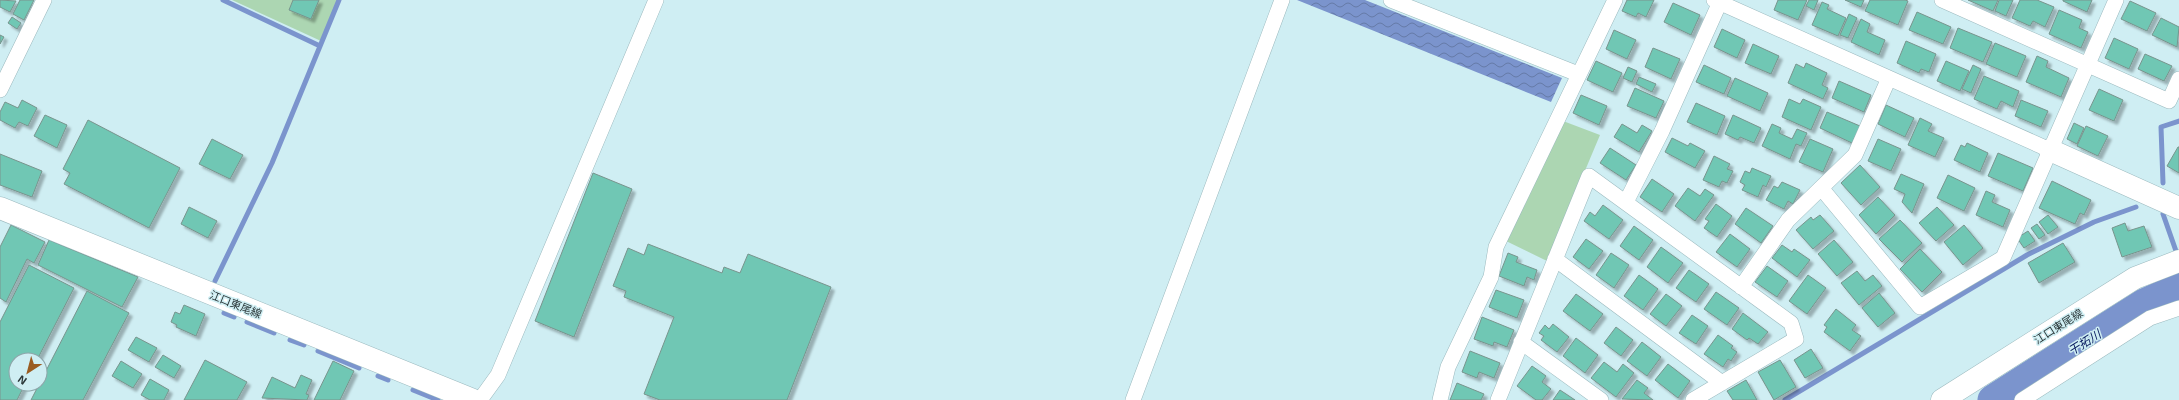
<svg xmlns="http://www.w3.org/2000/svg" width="2179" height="400" font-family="'Exo 2','Noto Sans JP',sans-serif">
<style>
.green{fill:#acd6b2}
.water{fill:url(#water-waves)}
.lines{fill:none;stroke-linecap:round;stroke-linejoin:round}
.stream{stroke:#7b94cd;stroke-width:5}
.river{stroke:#7b94cd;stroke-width:31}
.building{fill:#70c7b4;stroke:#78948d;filter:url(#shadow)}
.street-casing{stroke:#9bb9be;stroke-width:16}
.secondary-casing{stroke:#9bb9be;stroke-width:23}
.street{stroke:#fff;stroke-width:15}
.secondary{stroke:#fff;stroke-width:22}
.labels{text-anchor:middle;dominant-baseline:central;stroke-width:3;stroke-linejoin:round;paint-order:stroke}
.street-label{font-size:11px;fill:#2b3739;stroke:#cfeef3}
.water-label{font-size:12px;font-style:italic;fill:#0e2164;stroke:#cfeef3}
</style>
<defs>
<pattern id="water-waves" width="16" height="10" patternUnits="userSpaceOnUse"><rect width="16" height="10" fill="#7b94cd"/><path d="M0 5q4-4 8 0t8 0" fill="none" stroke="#657aa7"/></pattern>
<filter id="shadow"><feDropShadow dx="3.5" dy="3.5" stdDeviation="1" flood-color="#0004"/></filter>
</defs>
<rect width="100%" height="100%" fill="#cfeef3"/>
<!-- green -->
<path class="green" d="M232 0H338L321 41Z
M1563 121 1600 135 1547 261 1504 240Z"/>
<!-- water -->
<path class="water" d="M1297 0H1365L1562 78 1551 102Z"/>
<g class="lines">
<!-- stream -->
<path class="stream" d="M223 0 320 46
M2163 183 2161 127 2179 121
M2163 214 2176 251
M215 281 272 163 339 0
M224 313 234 317
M247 322 274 333
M290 340 304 345
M318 351 359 368
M378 376 388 380
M413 390 438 400
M1785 400 2027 255 2094 222 2136 207"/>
<!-- river -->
<path class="river" d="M1993 400 2144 304 2179 288"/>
</g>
<!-- building -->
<path class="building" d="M0 0 16 1 10 12 0 7Z
M20 0H34L24 20 13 14Z
M293 0H319L311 19 289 10Z
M1627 0H1654L1646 17 1638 13 1636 17 1622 11Z
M1778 0H1807L1798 20 1774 10Z
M1809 0H1818L1814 10 1806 6Z
M1845 0H1864L1861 7Z
M1870 0H1905L1908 1 1898 25 1865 11Z
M1968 0H1998L1993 11Z
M1999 0H2013L2006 16 1995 11Z
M2020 0H2037L2054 7 2045 27 2033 21 2030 26 2012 18Z
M2063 0H2092L2087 12 2063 1Z
M2130 1 2156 13 2147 31 2121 19Z
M1822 2 1829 5 1827 9 1846 18 1838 36 1812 25Z
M1673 3 1700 15 1691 35 1664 22Z
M2059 10 2082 20 2079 28 2088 32 2081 48 2049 34Z
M1917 12 1951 27 1943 44 1909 30Z
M1849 14 1857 18 1848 38 1840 35Z
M12 17 21 23 17 29 8 23Z
M2161 18 2179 27 2177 47 2152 35Z
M1861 19 1870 24 1867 32 1885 40 1879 55 1851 42Z
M1958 28 1992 42 1983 62 1950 48Z
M1722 29 1745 40 1737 58 1714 47Z
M1614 30 1636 40 1627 59 1606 49Z
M0 35 4 37 0 44Z
M2114 38 2138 49 2129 69 2105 58Z
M1906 41 1936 54 1929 72 1921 69 1919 73 1897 63Z
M1995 43 2026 56 2017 77 1986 64Z
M1753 44 1779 56 1771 74 1745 63Z
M1653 48 1680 59 1671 79 1645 67Z
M2145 54 2172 66 2164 81 2138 69Z
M2037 56 2048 61 2046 67 2069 78 2061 97 2026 82Z
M1596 61 1622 73 1613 92 1587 80Z
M1946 61 1969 71 1960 91 1937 81Z
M1806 63 1827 73 1822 85 1828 88 1823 99 1788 83 1796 64 1804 68Z
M1704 65 1731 78 1724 94 1696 82Z
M1973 65 1981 69 1971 93 1962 89Z
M1628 67 1637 71 1632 82 1623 78Z
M1984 76 2019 91 2013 107 2001 101 1997 109 1974 99Z
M1639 77 1656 84 1652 92 1636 84Z
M1735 78 1768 93 1760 111 1727 96Z
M1839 81 1871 95 1864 112 1832 98Z
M1635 88 1664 101 1656 118 1627 106Z
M2099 89 2123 100 2114 121 2089 110Z
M1581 95 1607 106 1599 125 1573 113Z
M1789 99 1800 104 1803 99 1821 107 1811 130 1782 117Z
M22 100 37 108 28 126 19 122 15 128 0 120V112L5 102 18 108Z
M2021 100 2048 111 2041 127 2015 116Z
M1696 103 1725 116 1717 135 1687 122Z
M1886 105 1914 118 1905 137 1878 124Z
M1827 112 1860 126 1852 143 1820 128Z
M45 115 67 125 57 148 34 136Z
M1733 115 1761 128 1754 143 1740 137 1738 140 1725 134Z
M1920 118 1932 124 1928 131 1944 138 1935 157 1908 145Z
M88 120 180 168 149 228 64 184 70 173 63 169Z
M2074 123 2084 128 2077 144 2067 139Z
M1622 124 1637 133 1642 125 1652 131 1639 152 1614 137Z
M1772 124 1781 128 1779 133 1792 139 1797 129 1807 133 1801 146 1796 144 1790 159 1762 146Z
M2086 126 2108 136 2098 156 2077 146Z
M1672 138 1688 146 1690 143 1705 151 1695 168 1665 152Z
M212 139 243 155 230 179 199 164Z
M1810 139 1833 149 1823 172 1799 162Z
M1878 139 1901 149 1891 171 1868 161Z
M1967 143 1988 153 1980 172 1954 160 1961 145 1965 147Z
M2178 147H2179V173L2167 166Z
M1610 148 1636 165 1626 180 1600 163Z
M1998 153 2033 168 2023 191 1988 176Z
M0 154 42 171 32 197 0 185Z
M1714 156 1730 164 1727 169 1733 171 1727 183 1722 181 1719 187 1703 180Z
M1860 165 1880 187 1861 205 1841 183Z
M1752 168 1771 176 1766 187 1763 185 1758 197 1742 190 1745 185 1740 182 1745 171 1750 173Z
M593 173 632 189 574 337 535 321Z
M1901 174 1924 184 1912 213 1902 202 1905 194 1894 189Z
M1948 175 1975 188 1964 211 1937 198Z
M1652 179 1674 194 1662 212 1640 197Z
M2052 181 2091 200 2084 215 2080 213 2075 224 2039 208Z
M1782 182 1800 190 1793 204 1788 201 1784 209 1766 200 1774 186 1778 188Z
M1688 188 1700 196 1705 189 1714 195 1695 221 1675 206Z
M1986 191 1995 195 1992 202 2010 210 2003 227 1976 215Z
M1878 197 1895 215 1876 234 1859 215Z
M1716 204 1732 216 1717 237 1704 228 1709 221 1705 219Z
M1603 205 1623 220 1609 239 1584 221 1590 212 1595 216Z
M189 207 217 221 208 238 181 224Z
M1937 207 1954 225 1936 241 1919 223Z
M1746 208 1773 226 1761 243 1735 224Z
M1820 215 1834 231 1813 249 1796 230 1811 217 1813 220Z
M2048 215 2058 227 2048 234 2039 222Z
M1900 220 1922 243 1902 262 1879 239Z
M2125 223 2128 231 2144 226 2152 247 2122 257 2112 228Z
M2037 224 2045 235 2039 239 2031 228Z
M11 225 45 242 34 263 27 259 6 302 0 298V247Z
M1964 225 1983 248 1963 265 1944 242Z
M1634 226 1653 240 1639 260 1620 246Z
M2028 231 2035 241 2024 248 2017 238Z
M1730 234 1750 249 1737 267 1716 252Z
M1586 239 1603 251 1589 269 1573 257Z
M49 240 138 277 122 307 38 265Z
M1834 240 1853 262 1837 276 1818 254Z
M2063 243 2075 262 2039 283 2028 263Z
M648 244 722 273 724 267 740 273 748 254 831 287 787 400H660L644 394 674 317 624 297 626 291 613 286 628 248 644 255Z
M1782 245 1792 252 1794 249 1810 260 1797 277 1772 258Z
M1661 247 1683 263 1668 283 1647 267Z
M1920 249 1942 272 1922 292 1900 269Z
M1508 253 1518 257 1516 262 1537 270 1534 280 1527 277 1524 286 1499 276Z
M1611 253 1629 265 1614 288 1596 275Z
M29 265 74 288 37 360H16V384H25L17 400H0V322Z
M1767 266 1788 281 1777 297 1755 282Z
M1689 270 1709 284 1696 302 1676 288Z
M1857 271 1865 281 1873 275 1882 286 1859 305 1841 283Z
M1639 275 1658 289 1643 310 1624 296Z
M1808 275 1826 288 1807 314 1789 301Z
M1496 290 1524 300 1517 318 1489 307Z
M87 291 129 313 83 400H31Z
M1716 292 1739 308 1727 325 1704 309Z
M1879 293 1895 313 1878 327 1862 308Z
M1576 294 1603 314 1590 331 1563 311Z
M1666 294 1682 306 1666 326 1650 314Z
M184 305 205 314 196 336 176 327 177 325 171 322 175 312 180 314Z
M1836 309 1856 325 1852 330 1861 336 1850 351 1824 332 1827 327 1824 325Z
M1743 313 1768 332 1758 344 1749 338 1747 340 1732 329Z
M1692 315 1708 326 1696 344 1679 333Z
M1482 317 1514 330 1507 347 1494 342 1493 346 1474 339Z
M1553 324 1569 337 1557 352 1541 340 1544 336 1539 333 1545 325 1549 329Z
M1616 327 1633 340 1621 356 1604 343Z
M1718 335 1733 346 1731 348 1737 352 1731 361 1728 359 1723 367 1704 354Z
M136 337 157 348 149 362 128 350Z
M1576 338 1598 355 1585 373 1563 356Z
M1642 342 1661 357 1647 376 1627 361Z
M1811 349 1823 368 1805 378 1794 360Z
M1470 351 1500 363 1494 378 1479 372 1477 378 1462 372Z
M163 355 181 366 174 378 155 367Z
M205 360 247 382 237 400H184Z
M1780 360 1796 387 1774 400 1758 372Z
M121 361 142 374 133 388 112 376Z
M333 361 354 371 340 400H314Z
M1604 362 1617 372 1623 364 1634 373 1616 397 1591 378Z
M1668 364 1690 381 1678 398 1655 380Z
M1532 366 1546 376 1542 382 1551 389 1542 400H1536L1517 386Z
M301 375 312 380 306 394 309 395 307 400 262 398 272 377 295 388Z
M150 379 169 390 164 400H150L141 395Z
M1637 380 1648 388 1644 393 1653 400 1622 399Z
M1746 380 1757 400H1733L1727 391Z
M1457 383 1484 394 1481 400H1450Z
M1560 390 1575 400H1553Z"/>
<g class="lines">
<!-- street casing -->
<g class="street-casing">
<path id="street" d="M1391 0 1578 74
M1714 0 2050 150
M1942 0 2169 101 2179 79
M0 90 44 0
M1822 189 1920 307 2003 258 2116 0
M1626 202 1662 131 1720 2
M1555 259 1722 383
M1741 287 1788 220 1855 155 1889 78
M1521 342 1601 400
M480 400 498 375 656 0
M1133 400 1282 0
M1440 400 1448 367 1491 277 1496 247 1615 0
M1498 400 1589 176 1791 323 1796 339 1693 400
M2022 400 2150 318 2179 308"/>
</g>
<!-- secondary casing -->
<g class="secondary-casing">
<path id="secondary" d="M2050 150 2179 208
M0 208 473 400
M1942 400 2135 278 2179 261"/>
</g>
<!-- street -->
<use href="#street" class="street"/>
<!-- secondary -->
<use href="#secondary" class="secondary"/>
</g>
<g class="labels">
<!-- street labels -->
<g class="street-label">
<text transform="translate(236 304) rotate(22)">江口東尾線</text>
<text transform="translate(2058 326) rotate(-32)">江口東尾線</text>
</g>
<!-- water labels -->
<g class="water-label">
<text transform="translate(2084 342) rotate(-32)">干拓川</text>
</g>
</g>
<!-- north arrow -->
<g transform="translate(28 372) rotate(216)"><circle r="19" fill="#cfeef3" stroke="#8da5a9"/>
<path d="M0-3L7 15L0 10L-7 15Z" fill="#9a5c21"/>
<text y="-6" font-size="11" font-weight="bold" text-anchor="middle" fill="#2b3739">N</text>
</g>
</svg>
